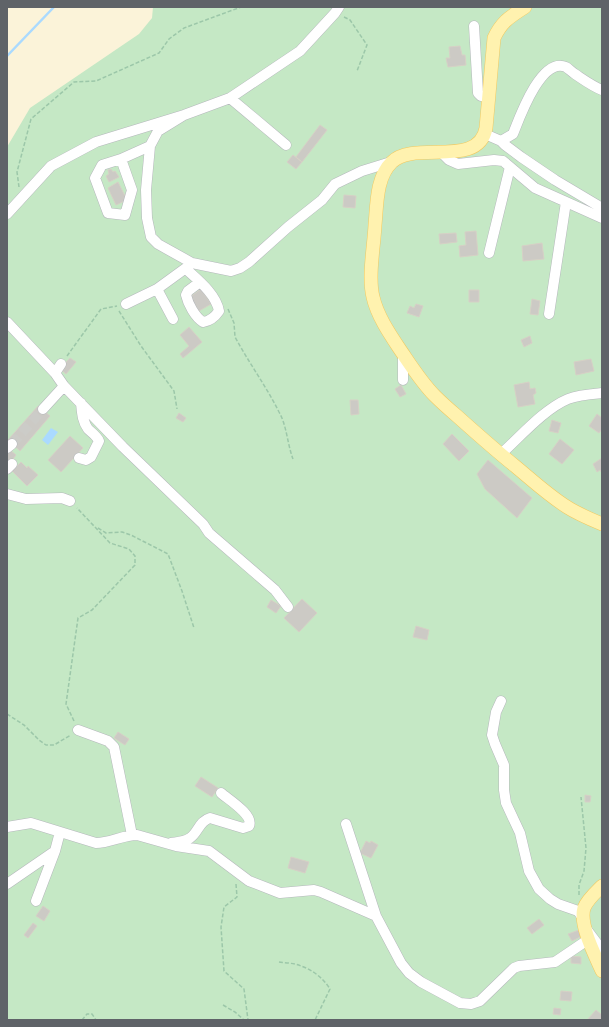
<svg xmlns="http://www.w3.org/2000/svg" width="609" height="1027" font-family="Rubik,sans-serif">
<style>
.green{fill:#c5e8c5}
.sand{fill:#fbf3d9}
.water{fill:#aadaff}
.lines{fill:none;stroke-linecap:round;stroke-linejoin:round}
.stream{stroke:#aadaff;stroke-width:2.5}
.building{fill:#cccac5;stroke:#d6d1c6}
.minor-tunnel{stroke:#ccccc8;stroke-width:10;stroke-dasharray:10 5;stroke-linecap:butt}
.minor-casing{stroke:#b5b8bc;stroke-width:11}
.major-casing{stroke:#f2c960;stroke-width:14}
.path{stroke:#9cc7a9;stroke-width:1.5;stroke-dasharray:4 2;stroke-linecap:butt}
.minor{stroke:#fff;stroke-width:10}
.major{stroke:#fff2af;stroke-width:13}
</style>
<rect width="100%" height="100%" fill="#f1efe8"/>
<!-- green -->
<path class="green" d="M7 7H602V1020H7Z"/>
<!-- sand -->
<path class="sand" d="M7 7H153L152 18 139 34 30 108 7 147Z"/>
<!-- water -->
<path class="water" d="M51 428 58 432 48 445 42 440Z"/>
<g class="lines">
<!-- stream -->
<path class="stream" d="M7 56 54 7"/>
</g>
<!-- building -->
<path class="building" d="M460 46 462 55H465L466 65 448 67 446 58H450L449 47Z
M320 125 327 130 302 162 296 157Z
M293 155 302 162 296 169 287 162Z
M111 169 113 172 115 171 119 177 109 182 106 176 109 174 108 170Z
M118 182 127 200 116 205 108 188Z
M344 195 356 196 355 208 343 207Z
M476 231 478 255 460 257 459 246 466 245 465 232Z
M456 233 457 242 440 244 439 234Z
M542 243 544 259 523 261 522 246Z
M201 289 211 304 199 311 190 297Z
M469 290H479V302H469Z
M532 299 540 301 538 315 530 314Z
M416 304 423 306 419 317 407 313 410 306 414 308Z
M189 327 202 342 183 358 180 354 189 346 180 335Z
M530 336 532 343 524 347 521 340Z
M70 358 76 362 66 374 60 369Z
M591 359 594 371 576 375 574 362Z
M529 382 530 389 535 388 536 393 533 395 535 404 518 407 514 385Z
M401 385 406 394 400 397 395 389Z
M350 400H358L359 414 351 415Z
M38 406 50 416 20 451 8 440Z
M179 413 186 418 183 422 176 418Z
M597 414 602 418V429L599 433 589 426Z
M552 420 561 423 558 433 549 431Z
M452 434 469 451 459 461 443 444Z
M70 436 83 448 61 472 48 460Z
M560 439 574 450 562 464 549 454Z
M10 450 16 455 7 467V454Z
M602 458V473L600 470 597 472 593 464Z
M488 460 532 498 517 518 485 489 477 474Z
M21 462 27 468 28 466 38 475 27 486 12 471Z
M302 599 317 613 299 632 284 618Z
M271 600 281 606 276 613 267 607Z
M416 626 429 630 427 640 413 637Z
M118 732 129 739 125 745 114 738Z
M201 777 218 788 212 797 195 786Z
M585 795 591 796 590 802H585Z
M366 841 370 843 371 841 378 845 371 858 360 853Z
M291 857 309 862 305 873 288 868Z
M43 906 50 911 44 921 36 916Z
M539 919 544 925 532 934 527 928Z
M33 923 37 926 28 938 24 935Z
M579 930 582 936 572 941 568 934Z
M571 956 581 957V964L571 963Z
M561 991 572 992 571 1001 560 1000Z
M554 1008 561 1009 560 1015 553 1014Z
M596 1010 602 1015 601 1020H587Z"/>
<g class="lines">
<!-- minor-tunnel -->
<path class="minor-tunnel" d="M12 444 43 409"/>
<!-- minor casing -->
<g class="minor-casing">
<path id="minor" d="M474 26 478 93 481 96 489 98
M230 98 286 145
M184 115 158 131 150 146 146 190 147 218 151 237 158 244 192 263 231 271 240 268 249 262 288 227 322 200 335 184 362 171 391 162
M485 134 501 141 505 145 521 157 555 180 602 208
M501 141 513 134C519 119 541 56 566 67 569 69 572 72 575 74 584 80 592 86 602 90
M442 153 449 160 458 164 494 160 503 161 535 188 602 218
M121 159 132 190 125 215 108 213 95 178 102 165 121 159 150 146
M7 214 51 166 96 142 184 115 230 98 300 51 335 13 339 7
M489 253 510 167
M186 269C198 280 216 294 219 311 215 317 210 321 203 322 195 317 188 304 186 295L188 291 200 282
M157 289 173 319
M126 304 157 289 190 265
M549 314 566 202
M7 322 55 373 61 364
M403 354V380
M55 373 64 386 123 447 203 524 209 533 275 590 288 607
M43 409 64 386
M7 448 12 444
M501 454C520 437 544 409 568 399 578 395 591 394 602 393
M79 458 86 460 91 457 99 441C97 436 92 433 88 429 82 421 82 412 81 403
M7 469 12 464
M7 494 26 499 62 498 70 501
M501 701 496 712 492 735 495 744 504 765V790L506 803 520 833 529 871 539 889 550 899 558 904 578 911 583 918
M78 730 108 741 114 747 132 835
M346 824 376 916
M7 827 31 823 96 843C110 843 123 835 137 835L176 846 209 851 249 881 280 893 314 890 321 892 376 916 401 963 409 973 421 982 460 1003 471 1004 480 1001 514 968 519 966 555 962 589 939
M171 843C177 842 184 842 190 838 198 833 199 821 210 818L243 828 249 826C254 815 229 800 221 793
M7 884 55 851
M36 901 55 851 60 832
M587 930 602 950"/>
</g>
<!-- major casing -->
<g class="major-casing">
<path id="major" d="M525 7C510 17 502 21 494 38L486 128C479 169 414 140 392 162 376 177 377 205 375 225 374 246 368 277 373 297 377 315 389 333 399 348 410 364 421 382 435 396 442 403 450 410 457 416 476 433 495 450 515 466 532 480 548 495 567 507 578 514 590 519 602 524
M602 886C596 892 587 900 584 908 579 925 595 955 602 971"/>
</g>
<!-- path -->
<path class="path" d="M344 17 350 20 367 45 357 71
M19 187 17 172 31 119 74 82 96 81 159 53 169 39 184 28 241 7
M228 309 234 323 235 337C249 363 266 386 279 412 287 426 287 443 293 459
M119 311 141 346 174 391 177 409
M67 356 101 309 117 306
M98 528 106 533 122 532 131 535 168 554 182 591 194 628
M7 714 24 725 39 740 46 745H54L71 735
M74 721 66 704 78 618 92 610 135 565V556L129 549 110 543 77 508
M236 884 237 897 224 907 221 927 224 971 244 989 248 1020
M579 895V885L584 871 586 848 581 797
M279 962C286 963 294 963 301 966 313 970 324 979 330 989L315 1020
M223 1005 235 1012 244 1020
M82 1020 87 1014H92L96 1020"/>
<!-- minor -->
<use href="#minor" class="minor"/>
<!-- major -->
<use href="#major" class="major"/>
</g>
<!-- border -->
<rect width="609" height="1027" fill="none" stroke="#5f6368" stroke-width="16"/>
</svg>
